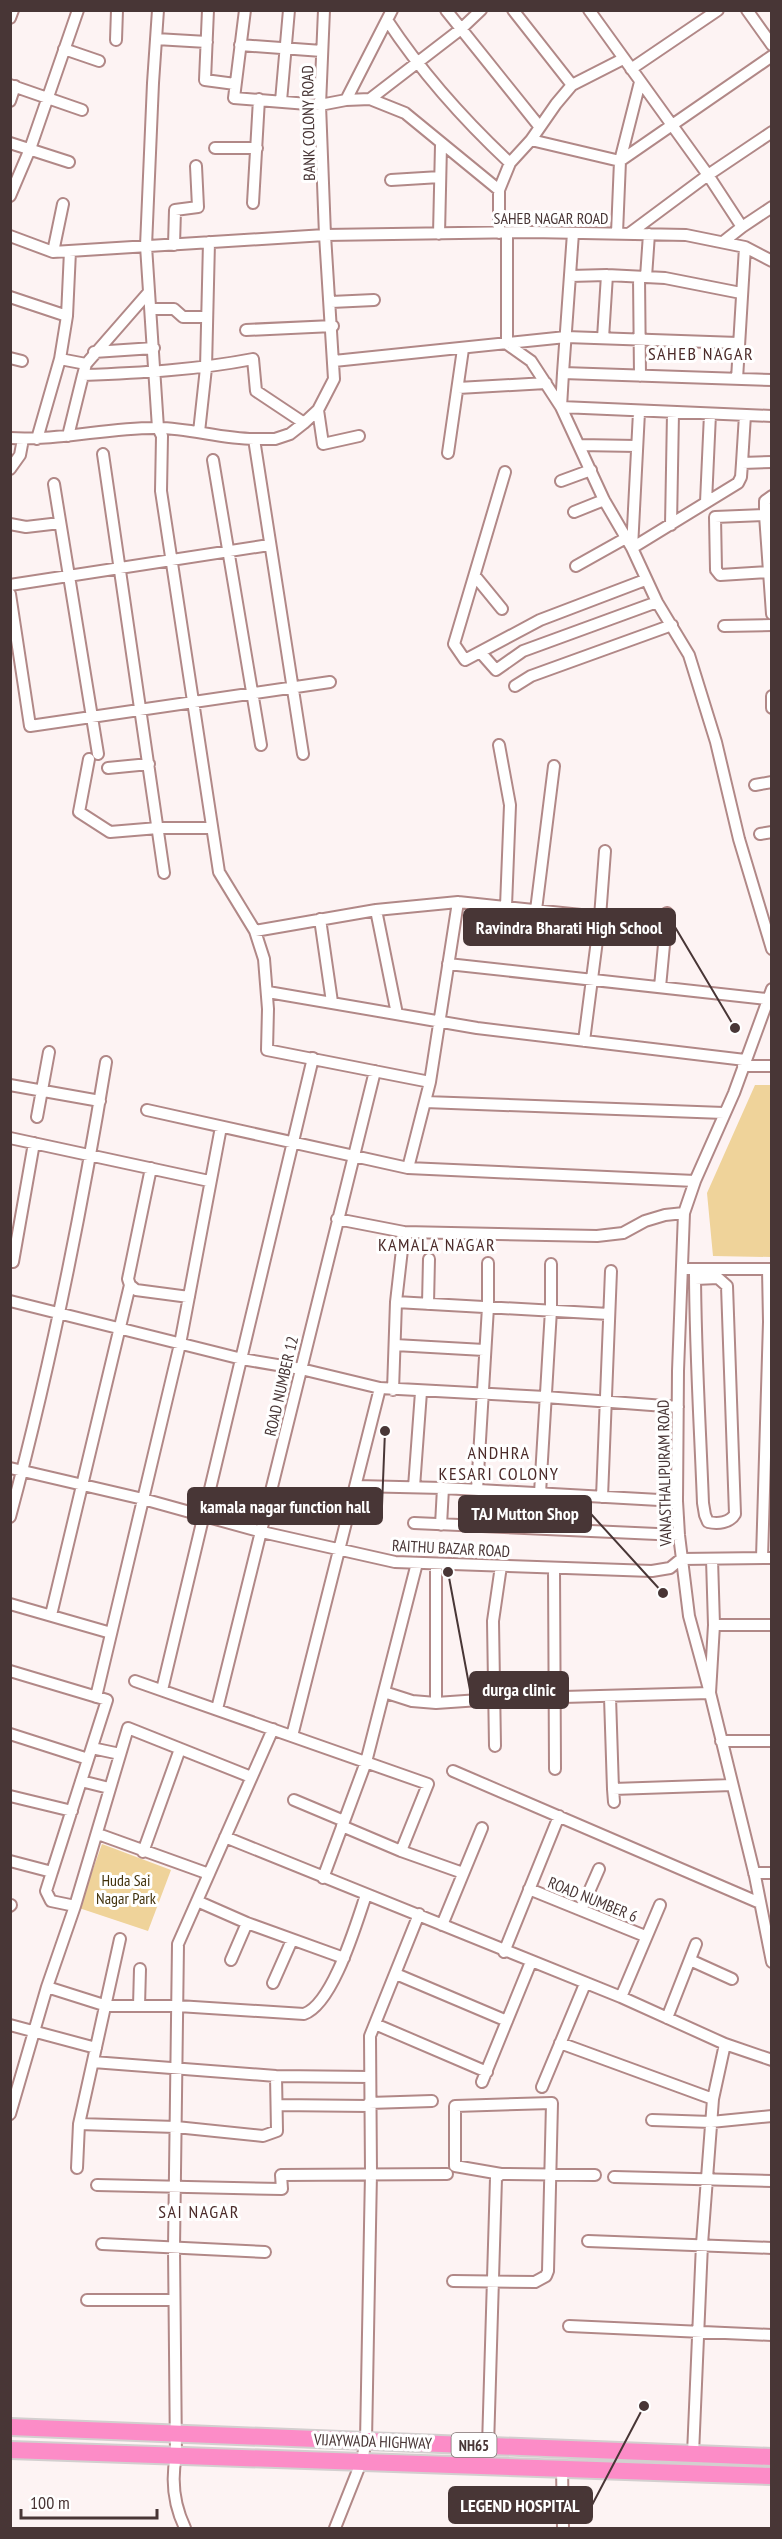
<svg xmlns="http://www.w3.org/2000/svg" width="782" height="2539" font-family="'PT Sans Narrow',sans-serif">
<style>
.green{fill:#efd39a}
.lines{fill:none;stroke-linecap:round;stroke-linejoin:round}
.minor-casing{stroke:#b18887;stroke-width:14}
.highway-casing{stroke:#d3cfcf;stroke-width:20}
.minor{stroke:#fff;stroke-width:10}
.highway{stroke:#fc8cc7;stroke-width:16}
.labels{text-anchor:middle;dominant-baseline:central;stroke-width:6;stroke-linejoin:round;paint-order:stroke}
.shield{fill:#fff;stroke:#7f7272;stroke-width:1.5}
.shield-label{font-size:15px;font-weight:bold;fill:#483636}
.street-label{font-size:16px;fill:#483636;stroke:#fff}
.park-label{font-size:16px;fill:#41310c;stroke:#fff}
.neighbourhood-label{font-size:18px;letter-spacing:1.5px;fill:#4b2a29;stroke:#fff}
.leader{fill:none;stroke:#483636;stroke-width:2}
.callout-dot{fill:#483636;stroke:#fff;stroke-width:2}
.callout{fill:#483636;stroke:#483636;stroke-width:2}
.callout-label{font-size:18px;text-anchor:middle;font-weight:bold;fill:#fff}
</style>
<rect width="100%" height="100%" fill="#fdf3f3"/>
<!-- green -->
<path class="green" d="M755 1085H771V1257L713 1256 707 1193Z
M102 1844 171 1870 148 1931 79 1908Z"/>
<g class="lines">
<!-- minor casing -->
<g class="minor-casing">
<path id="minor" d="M158 10 153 83 146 246 158 428 162 436 161 491 219 872 255 931 264 959 268 1009 267 1050 430 1082
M208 10 205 80 235 84
M245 10 234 98 320 105 346 100 370 99 461 29 481 10
M446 10 539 126
M513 10 572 85
M589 10 708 175 742 227 723 242
M747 10 772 45
M10 18 13 10
M387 20C422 73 464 120 510 163
M156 39 207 42
M116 40 117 10
M240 45 322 51
M64 49 99 61
M631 69 718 10
M10 85 82 110
M370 99 405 113 499 190
M346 100 392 10
M10 101 15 86
M281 101 289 10
M531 140 620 161 772 56
M10 143 69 162
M215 148H257
M391 180 440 177
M10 196 30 149 78 10
M253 203 259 99
M742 227 772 207
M499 233V190L510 163 531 140 556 104 572 85 623 59
M507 233V344L531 361 561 407 772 416
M573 233 563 373 772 380
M617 233 620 161 640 82
M630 233 708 175 772 132
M439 234 441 145
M10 236 53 252 325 235 531 232 686 235 745 247 772 261
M174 245 175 210 198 207 196 166
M53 252 63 204
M570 276 607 275 665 278 741 293
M639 277 640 376
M646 277 649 234
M10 297 67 316
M331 302 374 300
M151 309H174L183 317H207
M246 330 333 326
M603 338 607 275
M94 352 154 348
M10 358 22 361
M60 359 86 364 83 375C140 373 196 370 253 359L256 391 304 423
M334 361 566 337 738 343
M86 364 148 293
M563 373 561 407 604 500 632 548 657 602 689 655 716 742 739 839 772 949
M737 379 745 247
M458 388 546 383
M318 410 323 444 359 436
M639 412 632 548 738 483 741 477 742 463 772 462
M199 432 206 368 209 242
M68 436 83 375
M10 438C60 441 109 427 158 428 190 428 221 439 254 439L303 754
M37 439 60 359 67 316 70 251
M254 439H275L290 434 304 423 318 410 334 379 325 235 320 105 324 10
M579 445 637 446
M448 453 463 349
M103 454 164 873
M213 460 261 745
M742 463 745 415
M10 469 20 455 23 439
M505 472 454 644 465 660 540 620 645 580
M561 481 591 470
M54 484 98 754
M772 496 765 501V515L772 614
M706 502 710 414
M574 512 604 500
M765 515 715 517 716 570 720 575 769 572
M10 524 26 527 60 523
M671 525 673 413
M576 566 626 538
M475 576 502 609
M10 585 269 545
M10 594 30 726 330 682
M724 626 772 625
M481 653 496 670 523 651 657 602
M515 686 531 676 672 625
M772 696V708
M499 745 510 805 506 906
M89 759 79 812 110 832 158 828H212
M108 768 149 764
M755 785 772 782
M760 834 772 832
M376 910 397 1014
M536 910 554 766
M320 919 332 1002
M255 931 376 910 458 902 600 917
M448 964 767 999
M660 987 667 913
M772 989 734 1093 695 1181 684 1213 678 1371 677 1501 679 1535 689 1616 710 1693 755 1876 772 1962
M268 992 477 1028 745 1060
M584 1041 600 917 605 851
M743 1066H772
M10 1085 100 1101
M425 1102 724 1113
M147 1110 408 1168 695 1181
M37 1117 49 1052
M10 1138 209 1181
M151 1168 128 1279 130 1285 136 1290 189 1297
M408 1168 430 1082 458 902
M337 1219 404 1232 597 1236 623 1233 645 1221 665 1215 684 1213
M13 1262 34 1143
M688 1269H772
M695 1269C695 1347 700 1425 703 1503L705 1515 708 1522C718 1524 730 1523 735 1514L727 1286 718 1278 695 1279
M10 1301 242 1359 301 1369 380 1388 545 1397 678 1407
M396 1302 609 1314
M428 1304 429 1259
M395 1345 484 1350
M393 1390 396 1302 404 1232
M10 1468 143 1499 262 1532 395 1562 652 1571 670 1568 681 1559
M356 1486 443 1488 677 1501
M414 1487 421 1392
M477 1490 488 1307V1263
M540 1493 551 1310V1264
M602 1497 611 1271
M10 1517C50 1368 81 1215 106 1062
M414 1523 679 1535
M441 1525 443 1488
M762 1558 769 1322 768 1269
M681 1559 772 1558
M554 1568 555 1769
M10 1604 111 1633
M51 1615 130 1285
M714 1625H772
M10 1671 107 1700 52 1872 10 1861
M135 1681 428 1784 401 1851
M162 1690 313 1058
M384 1692 412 1701 436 1703 494 1699 710 1693 714 1625 712 1559
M96 1697 180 1344 221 1127
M610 1697 613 1789 732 1785
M436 1703V1564
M217 1709C271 1497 321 1283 375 1071
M10 1734 88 1759
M292 1736 380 1388
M721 1741H772
M495 1746 493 1621 501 1566
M92 1748 120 1754
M453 1771 760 1903
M81 1781 109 1788
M613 1789 614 1802
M10 1796 72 1811
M294 1800 344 1821
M342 1826 401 1851 463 1873
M98 1834 209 1874
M225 1837 621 1997 725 2044 772 2060
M143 1852 180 1749
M52 1872 46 1891 51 1901 75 1906
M754 1873H772
M323 1878 366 1762 417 1563
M529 1889 645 1936
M197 1901 247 1923 344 1958
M10 1906 11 1905
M581 1910 599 1869
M442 1925 482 1828
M504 1952 559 1816
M231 1960 247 1923
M690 1960 732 1979
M396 1974 507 2021
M273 1983 292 1940
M47 1987 107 2006H178L304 2014C333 2004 356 1924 366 1895
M621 1997 660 1905
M139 2006 140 1969
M667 2018 696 1944
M375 2024 487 2072
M10 2025 96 2048
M560 2043 713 2099
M93 2062 276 2076 370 2077
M482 2082 531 1962
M542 2087 585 1984
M369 2103 432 2101
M277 2105 369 2106
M10 2114 47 1987 75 1906 128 1728 251 1777
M652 2120 711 2122 772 2116
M79 2124 176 2127 263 2136 277 2131 276 2076
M77 2168 79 2124 120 1939
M614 2177 772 2181
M97 2185 282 2189 281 2175 447 2174
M588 2241 772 2248
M102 2244 265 2252
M453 2281 535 2282 546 2276 548 2271 552 2103 455 2106V2166L501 2174 595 2175
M87 2300H174
M569 2326 772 2335
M488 2446 496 2178 501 2174
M693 2454 702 2244 713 2099 725 2044
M562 2468 563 2528
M185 2528C174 2505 171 2481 176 2456L174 2248 178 1944 273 1729
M335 2528 362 2460 366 2441 371 2173 370 2036 419 1914"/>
</g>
<!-- highway casing -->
<g class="highway-casing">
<path id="highway" d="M10 2427 772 2457
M10 2450 772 2476"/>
</g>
<!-- minor -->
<use href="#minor" class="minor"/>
<!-- highway -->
<use href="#highway" class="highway"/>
</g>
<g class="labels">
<!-- shield labels -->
<rect class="shield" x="451.5" y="2433" width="45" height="24" rx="4.5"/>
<g class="shield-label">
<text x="474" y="2445">NH65</text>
</g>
<!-- street labels -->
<g class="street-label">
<text transform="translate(308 123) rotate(-91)">BANK COLONY ROAD</text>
<text x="551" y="218">SAHEB NAGAR ROAD</text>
<text transform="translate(281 1386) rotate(-77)">ROAD NUMBER 12</text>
<text transform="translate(664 1473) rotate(-91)">VANASTHALIPURAM ROAD</text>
<text transform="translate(451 1548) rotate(3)">RAITHU BAZAR ROAD</text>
<text transform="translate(593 1899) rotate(22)">ROAD NUMBER 6</text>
<text transform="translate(373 2441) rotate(2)">VIJAYWADA HIGHWAY</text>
</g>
<!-- park labels -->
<g class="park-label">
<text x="126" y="1880">Huda Sai<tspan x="126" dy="18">Nagar Park</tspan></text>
</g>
<!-- neighbourhood labels -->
<g class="neighbourhood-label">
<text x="701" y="353">SAHEB NAGAR</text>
<text x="437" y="1244">KAMALA NAGAR</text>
<text x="499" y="1452">ANDHRA<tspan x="499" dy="21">KESARI COLONY</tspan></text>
<text x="199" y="2211">SAI NAGAR</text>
</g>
</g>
<!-- callouts -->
<path class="leader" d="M735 1028L675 927M385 1431L382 1506M663 1593L591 1514M448 1572L470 1690M644 2406L592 2505"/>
<g class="callout-dot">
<circle cx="735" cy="1028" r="6"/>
<circle cx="385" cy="1431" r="6"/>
<circle cx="663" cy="1593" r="6"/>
<circle cx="448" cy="1572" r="6"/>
<circle cx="644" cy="2406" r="6"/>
</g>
<g class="callout">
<rect x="464" y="909" width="211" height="36" rx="6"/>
<rect x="188" y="1488" width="194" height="36" rx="6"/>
<rect x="459" y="1496" width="132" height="36" rx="6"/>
<rect x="470" y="1672" width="98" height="36" rx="6"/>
<rect x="449" y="2487" width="143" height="36" rx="6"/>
</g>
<g class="callout-label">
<text x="569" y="934">Ravindra Bharati High School</text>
<text x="285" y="1513">kamala nagar function hall</text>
<text x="525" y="1520">TAJ Mutton Shop</text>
<text x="519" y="1696">durga clinic</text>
<text x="520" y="2512">LEGEND HOSPITAL</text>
</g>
<!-- border -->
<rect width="782" height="2539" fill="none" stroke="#483636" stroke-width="24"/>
<!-- scale -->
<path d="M21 2509v9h136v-9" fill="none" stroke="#483636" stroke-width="3"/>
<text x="30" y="2509" font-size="18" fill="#483636" stroke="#ffffff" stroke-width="4.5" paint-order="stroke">100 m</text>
</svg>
